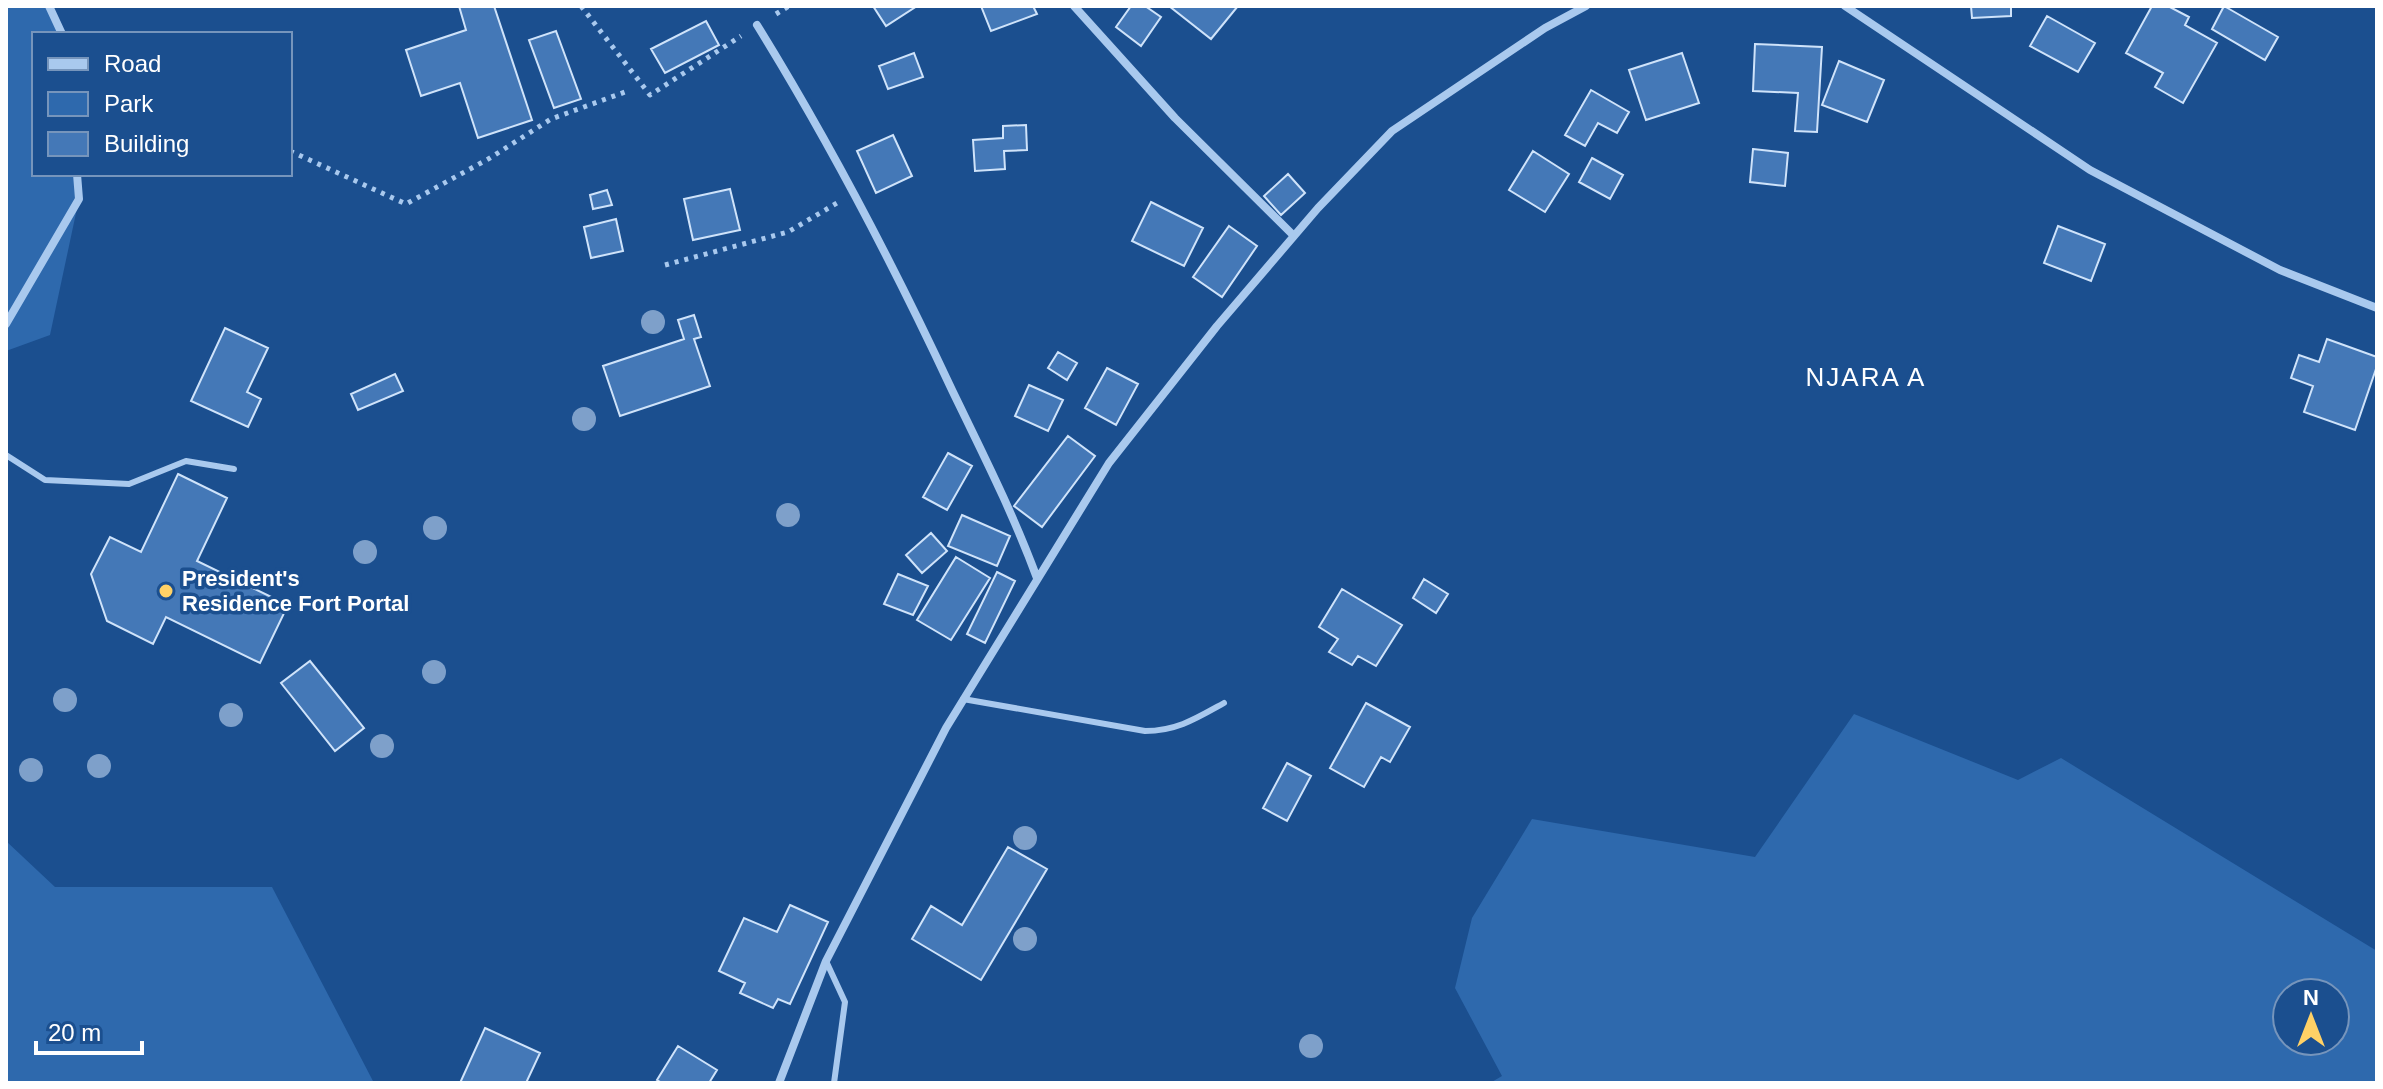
<svg xmlns="http://www.w3.org/2000/svg" width="2383" height="1089" font-family="Arial,sans-serif">
<style>
.green{fill:#2e69ad;fill-rule:evenodd}
.building{fill:#4478b7;stroke:#cfe3fa;stroke-width:2}
.lines{fill:none;stroke-linecap:round;stroke-linejoin:round}
.path{stroke:#a9c9ee;stroke-width:5;stroke-dasharray:4 6;stroke-linecap:butt}
.lane{stroke:#a9c9ee;stroke-width:6}
.street{stroke:#a9c9ee;stroke-width:8}
.tree{fill:#7ea0ca}
.poi-dot{fill:#ffd166;stroke:#1b4f8f;stroke-width:3}
.labels{text-anchor:middle;dominant-baseline:central;stroke-width:7;stroke-linejoin:round;paint-order:stroke}
.poi-label{font-size:22px;font-weight:bold;fill:#fff;stroke:#1b4f8f;text-anchor:start}
.quarter-label{font-size:26px;letter-spacing:2px;fill:#fff;stroke:#1b4f8f}
</style>
<rect width="100%" height="100%" fill="#1b4f8f"/>
<!-- green -->
<path class="green" d="M6 6H49L62 34H34V174H77L79 199 50 335 6 351Z
M1854 714 2018 780 2061 758 2377 951V1083H1490L1502 1076 1455 988 1472 918 1532 819 1755 857ZM2335 993V1041H2287V993Z
M6 841 55 887H272L374 1083H6Z"/>
<!-- building -->
<path class="building" d="M459 6H494L532 120 478 138 460 83 421 96 406 50 466 30Z
M873 6H917L886 26Z
M981 6H1033L1037 14 991 31Z
M1131 6H1145L1161 17 1141 46 1116 27Z
M1169 6H1238L1211 39Z
M1971 6H2011V16L1972 18Z
M2152 6H2168L2189 17 2185 25 2217 43 2183 103 2155 87 2163 73 2126 53Z
M2224 6 2278 37 2265 60 2212 29Z
M2047 16 2095 43 2078 72 2030 46Z
M706 21 719 45 665 73 651 49Z
M556 31 581 99 554 108 529 40Z
M1755 44 1822 47 1817 132 1795 131 1798 93 1753 91Z
M914 53 923 77 888 89 879 66Z
M1682 53 1699 103 1646 120 1629 70Z
M1839 61 1884 80 1867 122 1822 105Z
M1591 90 1629 112 1617 133 1598 123 1585 146 1565 135Z
M1026 125 1027 150 1004 151 1005 169 975 171 973 140 1003 138V126Z
M893 135 912 176 876 193 857 151Z
M1753 149 1788 153 1785 186 1750 182Z
M1533 151 1569 174 1545 212 1509 190Z
M1592 158 1623 175 1610 199 1579 182Z
M1288 174 1305 193 1281 215 1264 196Z
M730 189 740 230 693 240 684 199Z
M607 190 612 205 593 209 590 195Z
M1151 202 1203 228 1184 266 1132 241Z
M616 219 623 251 591 258 584 227Z
M1229 226 1257 246 1222 297 1193 277Z
M2058 226 2105 244 2091 281 2044 263Z
M694 315 701 337 694 339 710 386 620 416 603 366 684 339 678 320Z
M225 328 268 348 247 392 261 399 248 427 191 401Z
M2327 339 2377 357V366L2355 430 2304 412 2313 386 2291 378 2299 355 2319 362Z
M1058 352 1077 363 1067 380 1048 368Z
M1107 368 1138 384 1116 425 1085 408Z
M395 374 403 391 358 410 351 394Z
M1029 385 1063 400 1048 431 1015 416Z
M1068 436 1095 456 1042 527 1014 506Z
M948 453 972 466 947 510 923 497Z
M178 474 227 498 197 561 288 605 260 663 166 617 153 644 107 621 91 574 110 537 141 552Z
M962 515 1010 536 997 566 948 546Z
M931 533 947 551 922 573 906 555Z
M956 557 990 578 951 640 917 620Z
M997 572 1015 581 985 643 967 634Z
M898 574 928 586 913 615 884 604Z
M1424 579 1448 594 1436 613 1413 598Z
M1342 589 1402 625 1376 666 1358 656 1352 665 1329 652 1338 639 1319 627Z
M310 661 364 728 335 751 281 683Z
M1366 703 1410 727 1390 762 1381 757 1364 787 1330 768Z
M1287 763 1311 776 1287 821 1263 808Z
M1008 847 1047 869 981 980 912 939 931 906 962 925Z
M790 905 828 922 790 1004 778 999 773 1008 740 993 745 983 719 971 744 918 777 932Z
M485 1028 540 1053 526 1083H460Z
M678 1046 717 1070 709 1083H662L657 1080Z"/>
<g class="lines">
<!-- path -->
<path class="path" d="M581 6 650 95 741 36
M776 14 789 6
M290 151 406 204 490 158 551 119 625 92
M665 265 788 232 837 203"/>
<!-- lane -->
<path class="lane" d="M6 455 45 480 129 484 186 461 234 469
M963 699 1145 731C1177 731 1197 718 1224 703
M826 961 845 1002 834 1083"/>
<!-- street -->
<path class="street" d="M49 6 62 34
M1074 6 1175 118 1294 236
M1845 6 2090 170 2280 270 2377 308
M757 25C830 143 893 264 952 390 982 452 1013 513 1037 578
M6 324 79 199 77 174
M779 1083 826 961 946 728 1109 463 1217 326 1318 208 1392 131 1545 28 1586 6"/>
</g>
<!-- trees -->
<g class="tree">
<circle cx="653" cy="322" r="12"/>
<circle cx="584" cy="419" r="12"/>
<circle cx="788" cy="515" r="12"/>
<circle cx="435" cy="528" r="12"/>
<circle cx="365" cy="552" r="12"/>
<circle cx="434" cy="672" r="12"/>
<circle cx="65" cy="700" r="12"/>
<circle cx="231" cy="715" r="12"/>
<circle cx="382" cy="746" r="12"/>
<circle cx="99" cy="766" r="12"/>
<circle cx="31" cy="770" r="12"/>
<circle cx="1025" cy="838" r="12"/>
<circle cx="1025" cy="939" r="12"/>
<circle cx="1311" cy="1046" r="12"/>
</g>
<!-- markers -->
<circle class="poi-dot" cx="166" cy="591" r="8"/>
<g class="labels">
<!-- poi labels -->
<g class="poi-label">
<text x="182" y="578">President's<tspan x="182" dy="25">Residence Fort Portal</tspan></text>
</g>
<!-- quarter labels -->
<g class="quarter-label">
<text x="1866" y="377">NJARA A</text>
</g>
</g>
<!-- border -->
<rect width="2383" height="1089" fill="none" stroke="#ffffff" stroke-width="16"/>
<!-- legend -->
<rect x="32" y="32" width="260" height="144" fill="#1b4f8f" stroke="#7695bc" stroke-width="2"/>
<rect x="48" y="58" width="40" height="12" fill="#a9c9ee" stroke="#7695bc" stroke-width="2"/>
<text x="104" y="72" font-size="24" fill="#ffffff">Road</text>
<rect x="48" y="92" width="40" height="24" fill="#2e69ad" stroke="#7695bc" stroke-width="2"/>
<text x="104" y="112" font-size="24" fill="#ffffff">Park</text>
<rect x="48" y="132" width="40" height="24" fill="#4478b7" stroke="#7695bc" stroke-width="2"/>
<text x="104" y="152" font-size="24" fill="#ffffff">Building</text>
<!-- north arrow -->
<g transform="translate(2311 1017)"><circle r="38" fill="#1b4f8f" stroke="#7695bc" stroke-width="2"/>
<path d="M0-6L14 30L0 20L-14 30Z" fill="#ffd166"/>
<text y="-12" font-size="22" font-weight="bold" text-anchor="middle" fill="#ffffff">N</text>
</g>
<!-- scale -->
<path d="M36 1041v12h106v-12" fill="none" stroke="#ffffff" stroke-width="4"/>
<text x="48" y="1041" font-size="24" fill="#ffffff" stroke="#1b4f8f" stroke-width="6" paint-order="stroke">20 m</text>
</svg>
